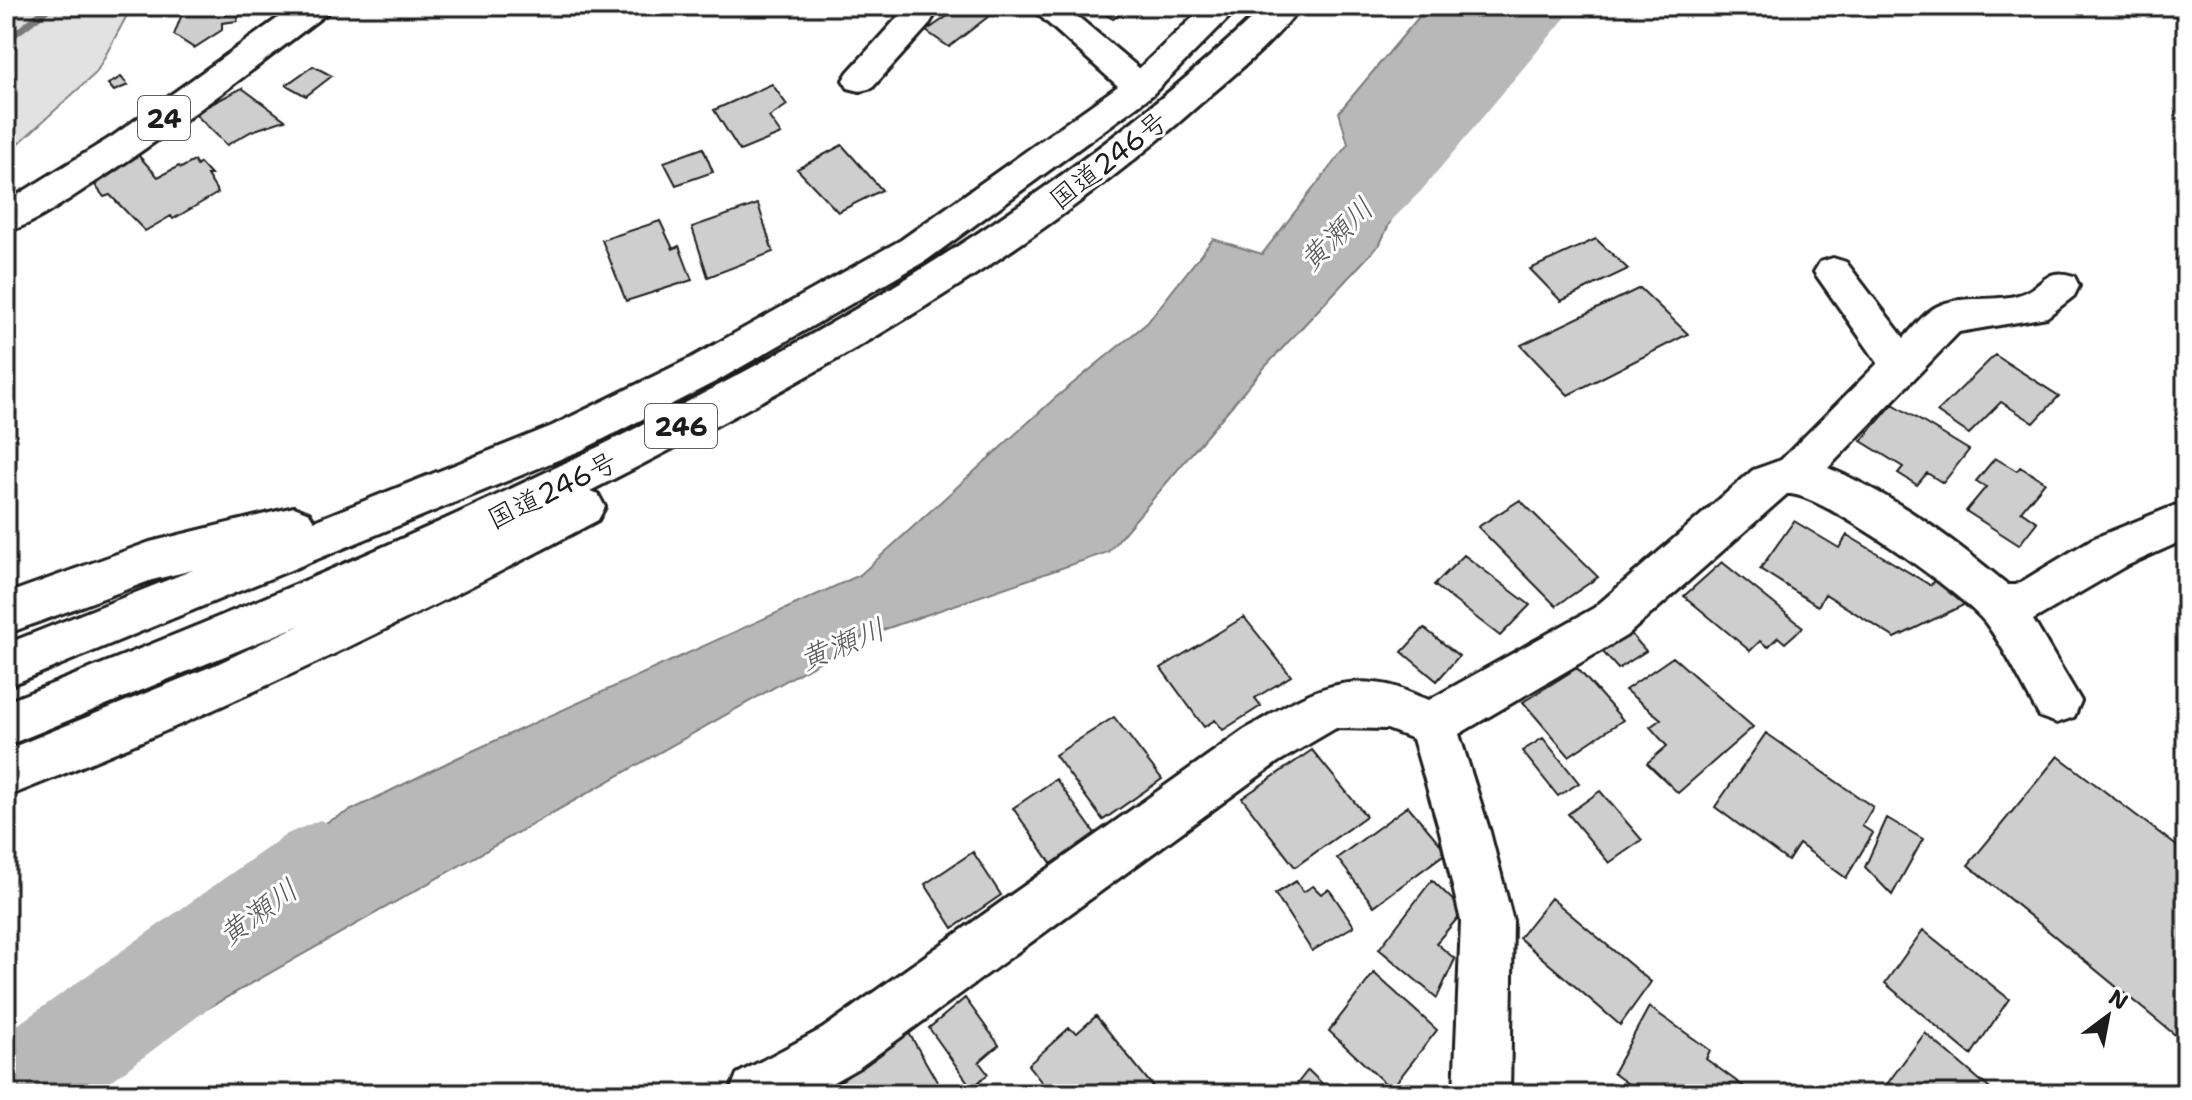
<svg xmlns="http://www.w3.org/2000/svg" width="2192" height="1100" font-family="'Shantell Sans','Klee One',sans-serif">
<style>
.green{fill:#e2e2e2;stroke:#7f7f7f;stroke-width:2}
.water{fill:#b8b8b8;stroke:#7a7a7a;stroke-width:2}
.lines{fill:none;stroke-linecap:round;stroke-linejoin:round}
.stream{fill:#7a7a7a;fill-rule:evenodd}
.river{fill:#b8b8b8;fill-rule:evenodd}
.building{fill:#cecece;stroke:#1c1c1c;stroke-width:2}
.minor-casing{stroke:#1c1c1c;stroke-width:6}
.major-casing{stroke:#1c1c1c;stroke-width:6}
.highway-casing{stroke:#1c1c1c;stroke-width:6}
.minor{fill:#fff;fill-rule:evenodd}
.major{fill:#fff;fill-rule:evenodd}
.highway{fill:#fff;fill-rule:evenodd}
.labels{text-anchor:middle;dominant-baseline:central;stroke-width:6;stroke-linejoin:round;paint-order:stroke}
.shield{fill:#fff;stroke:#606060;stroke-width:2}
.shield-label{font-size:26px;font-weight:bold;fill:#1c1c1c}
.street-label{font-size:28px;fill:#1c1c1c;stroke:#fff}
.water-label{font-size:30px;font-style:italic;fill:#5a5a5a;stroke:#fff}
</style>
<rect width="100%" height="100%" fill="#fff"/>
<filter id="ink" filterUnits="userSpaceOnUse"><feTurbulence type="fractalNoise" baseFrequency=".0125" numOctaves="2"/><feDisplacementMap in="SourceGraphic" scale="16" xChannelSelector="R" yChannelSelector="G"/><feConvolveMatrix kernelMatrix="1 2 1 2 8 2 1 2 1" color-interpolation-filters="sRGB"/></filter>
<g filter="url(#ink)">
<!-- green -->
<path class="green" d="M6 6H132L96 73 6 155Z"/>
<!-- water -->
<path class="water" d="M1428 6H1576L1458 75 1380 244 1263 369 1108 552 865 636 118 1059 327 822 457 758 860 575 1054 399 1147 323 1213 239 1262 254 1348 144 1339 112Z"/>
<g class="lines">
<!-- stream -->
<path class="stream" d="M45 6H57L6 45V37Z"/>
<!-- river -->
<path class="river" d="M1511 6H1575L1421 191 1376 236 1352 243 1328 236 1318 218 1328 200 1373 157Z
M320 820 353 834 367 867 353 900 94 1094H6V1033L287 834Z"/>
</g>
<!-- building -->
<path class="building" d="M185 6H231L225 10V15L240 13 237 21 222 23V30L194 48 174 35Z
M962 6H1002L949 47 926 31Z
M1091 6H1132L1113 19Z
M313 66 332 76 306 96 286 85Z
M121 77 128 85 114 91 108 84Z
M772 84 787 105 769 117 781 134 740 151 714 110Z
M242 88 285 120 252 131 227 145 194 113Z
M842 145 882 190 838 212 797 169Z
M703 148 713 172 676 185 664 162Z
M138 155 158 177 179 166 181 168 194 161 197 166 200 163 211 175H207L218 193 173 219 171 216 145 231 110 195 104 197 95 185Z
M758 204 773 252 708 277 692 227Z
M660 221 673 249 679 246 692 280 626 301 602 240Z
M1596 239 1628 269 1561 301 1530 269Z
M1640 288 1688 334 1568 395 1521 345Z
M1995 355 2059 396 2034 423 2001 402 1969 434 1937 412Z
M1893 404 1969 450 1943 483 1927 473 1917 485 1898 473 1903 467 1861 441Z
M1995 458 2017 471 2020 467 2045 482 2021 511 2037 522 2019 545 1966 511 1986 487 1976 481Z
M1520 500 1598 577 1556 606 1478 527Z
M1794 521 1839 548 1847 535 1930 585 1937 580 1972 601 1895 638 1825 594 1818 606 1760 569Z
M1464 555 1530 605 1500 636 1434 585Z
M1722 562 1803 627 1785 643 1778 637 1768 647 1760 641 1750 651 1684 596Z
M1244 617 1291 676 1255 698 1261 706 1223 730 1215 720 1204 727 1161 668Z
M1424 628 1459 656 1437 681 1402 652Z
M1631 634 1646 651 1618 669 1602 651Z
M1673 657 1753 727 1678 793 1647 763 1667 746 1650 727 1661 719 1625 690Z
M1577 668 1623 720 1569 756 1523 702Z
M1114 717 1162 779 1103 820 1055 755Z
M1766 733 1873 807 1862 826 1873 833 1846 878 1799 844 1788 861 1715 807Z
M1543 738 1579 783 1558 796 1522 751Z
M1312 750 1366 816 1295 867 1242 798Z
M2058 756 2186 853V1044L1968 865Z
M1056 779 1099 839 1056 870 1013 808Z
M1600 791 1642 840 1609 863 1568 814Z
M1408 806 1447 852 1374 906 1337 858Z
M1887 818 1923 839 1892 895 1865 867Z
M973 852 1001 895 953 928 925 884Z
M1432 880 1464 911 1436 943 1455 959 1437 998 1379 949Z
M1296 881 1303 892 1313 886 1321 894 1329 889 1354 926 1312 951 1275 894Z
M1551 898 1651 982 1620 1025 1519 938Z
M1923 930 2009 999 1971 1055 1885 983Z
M1374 973 1437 1030 1391 1089 1329 1031Z
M965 998 999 1045 979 1062 988 1074 972 1088 929 1028Z
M1649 1007 1710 1050 1706 1059 1754 1094H1642L1613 1073Z
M1096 1016 1159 1094H1051L1028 1065 1069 1028 1077 1033Z
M909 1033 943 1092 839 1094 834 1086Z
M1925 1033 1996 1094H1899L1887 1084Z
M1308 1070 1333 1094H1289Z"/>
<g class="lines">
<!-- minor casing -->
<g class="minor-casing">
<path id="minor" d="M908 6H940L928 26 872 88 860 91 848 88 843 80 848 72Z
M1029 6H1065L1152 79 1157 87 1152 95 1140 98 1128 95Z
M1833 258 1846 262 1904 338C1913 328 1924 313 1936 307 1962 293 1997 304 2024 293 2046 284 2045 267 2074 276L2079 286 2074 296 2047 317 1959 332 1828 468C1893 494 1955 541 2008 585H2016L2092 539 2186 501V539L2124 567 2033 620 2081 701 2074 717 2057 723 2040 717C2022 686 2006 650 1985 622 1964 595 1818 490 1787 494L1626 636 1459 734 1490 832 1513 921 1510 1094H1454L1461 921 1440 832 1413 739 1387 729 1336 728 1278 762 860 1067 812 1094H729L737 1074 822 1029 1244 730C1291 703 1330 673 1388 685 1402 688 1416 696 1429 700L1594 608 1753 470 1781 460 1878 363 1814 272 1820 262Z"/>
</g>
<!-- major casing -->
<g class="major-casing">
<path id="major" d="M295 6H332L327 13C248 73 170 135 86 188 61 204 35 224 6 232V202L113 136Z"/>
</g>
<!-- highway casing -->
<g class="highway-casing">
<path id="highway" d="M1205 6H1240L1152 95 927 260 717 381 582 450 6 687V644L193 570 152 580 6 634V594L150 542 294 507 309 513 314 521 552 426 689 359 901 240 1128 79Z
M1265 6H1300C1279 39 1231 77 1201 103 1020 265 805 382 590 491L598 494 605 507 598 520C406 623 209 717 6 797V750L215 665 300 625 6 746V702C239 611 470 515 691 400 901 290 1094 170 1265 6Z"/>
</g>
<!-- minor -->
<use href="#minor" class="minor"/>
<!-- major -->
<use href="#major" class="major"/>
<!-- highway -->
<use href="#highway" class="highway"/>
</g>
</g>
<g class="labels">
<!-- shield labels -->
<g class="shield">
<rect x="138" y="96" width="52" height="44" rx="6"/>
<rect x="645" y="404" width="72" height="44" rx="6"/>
</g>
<g class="shield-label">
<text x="164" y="118">24</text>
<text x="681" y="426">246</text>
</g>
<!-- street labels -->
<g class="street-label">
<text transform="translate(1108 160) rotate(-38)">国道246号</text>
<text transform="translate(552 490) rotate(-26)">国道246号</text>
</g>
<!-- water labels -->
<g class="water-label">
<text transform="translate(1336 234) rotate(-44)">黄瀬川</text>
<text transform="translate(842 644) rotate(-22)">黄瀬川</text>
<text transform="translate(258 912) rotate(-36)">黄瀬川</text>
</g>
</g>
<!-- margin -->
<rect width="2192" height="1100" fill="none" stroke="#fff" stroke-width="32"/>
<rect x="16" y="16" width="2160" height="1068" fill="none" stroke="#1c1c1c" stroke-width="3" filter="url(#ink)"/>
<!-- north arrow -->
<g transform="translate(2108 1016) rotate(32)" stroke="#ffffff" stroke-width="6" paint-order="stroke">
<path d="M0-6L14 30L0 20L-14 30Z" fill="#1c1c1c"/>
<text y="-12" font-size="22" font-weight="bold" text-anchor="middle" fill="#1c1c1c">N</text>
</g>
</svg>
